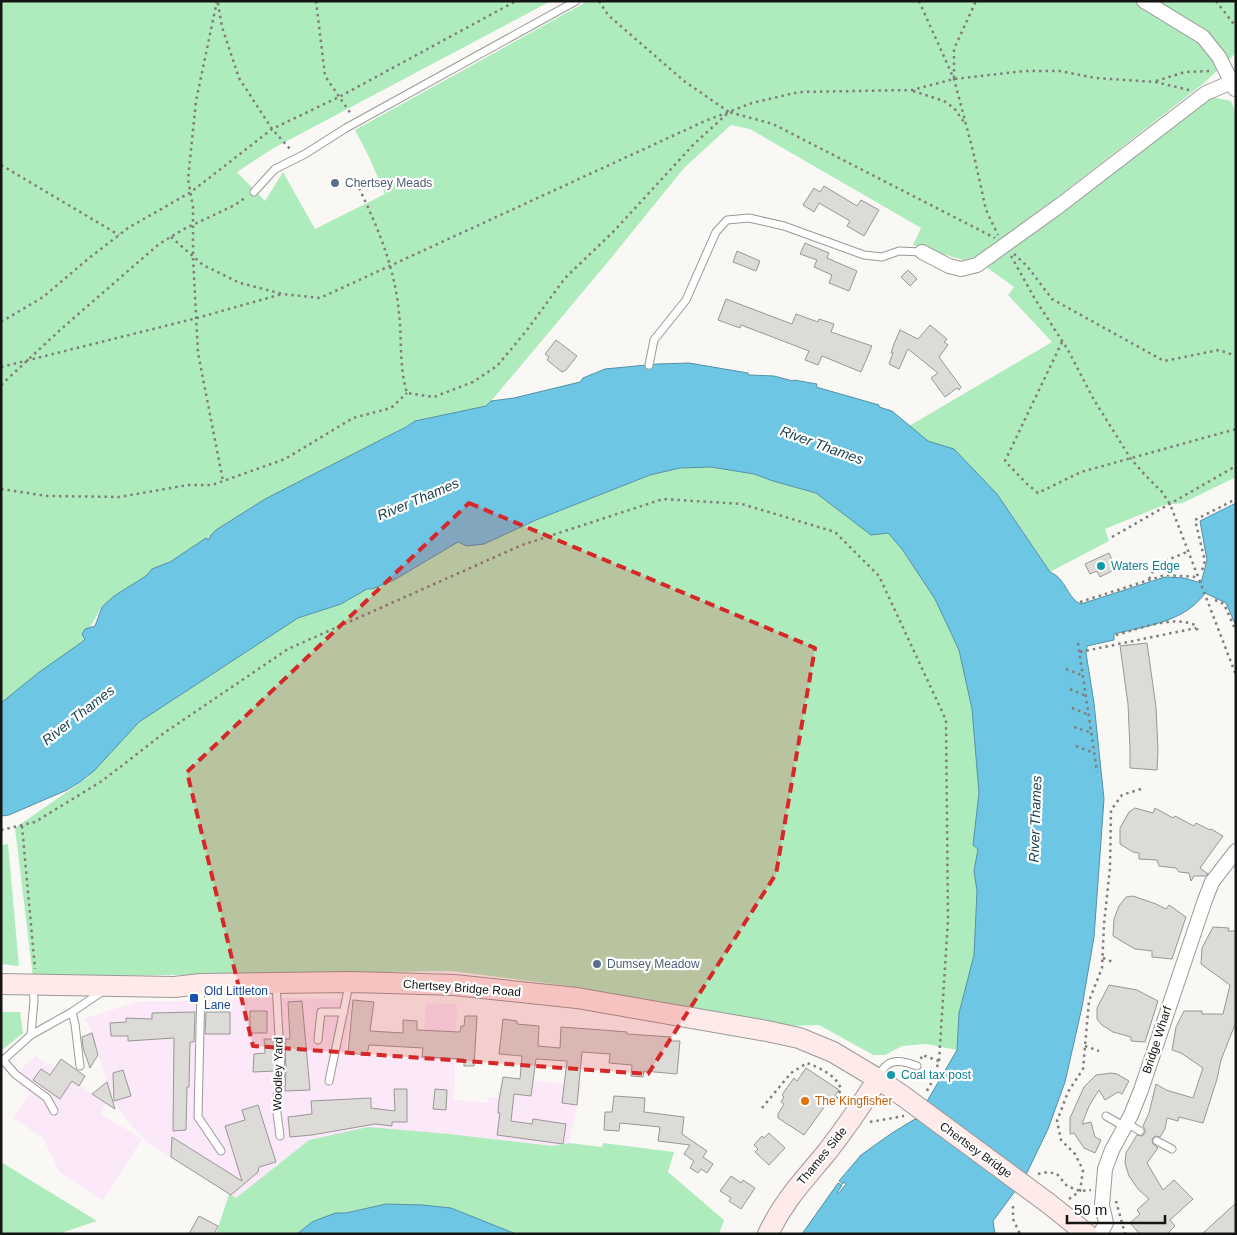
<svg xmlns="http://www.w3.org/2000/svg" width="1237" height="1235" font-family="Helvetica,sans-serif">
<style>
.industrial{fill:#fbe8f8}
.green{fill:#afecbd}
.water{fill:#6ec6e5;stroke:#5391a6}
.building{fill:#dcdbd8;stroke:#989794}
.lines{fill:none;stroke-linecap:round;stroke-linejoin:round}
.lane-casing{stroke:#9a9996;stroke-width:9}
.street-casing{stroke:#9a9996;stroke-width:16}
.secondary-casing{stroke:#9a9996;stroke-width:22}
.path{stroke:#7f7e7c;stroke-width:2.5;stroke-dasharray:2.5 4;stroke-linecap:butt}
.lane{stroke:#fff;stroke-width:7}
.street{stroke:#fff;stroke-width:14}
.secondary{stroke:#feeae8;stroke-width:20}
.secondary-bridge-casing{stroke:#9a9996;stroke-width:22;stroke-linecap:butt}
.secondary-bridge{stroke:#feeae8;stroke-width:20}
.marked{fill:#d62828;fill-opacity:0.2;stroke:#d62828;stroke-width:4;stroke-dasharray:10 6;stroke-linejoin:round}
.service-dot{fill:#5c6f8a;stroke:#fff;stroke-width:2}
.culture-dot{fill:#0f9aa8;stroke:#fff;stroke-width:2}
.transit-dot{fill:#1a4fb4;stroke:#fff;stroke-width:2}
.food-dot{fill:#e8710a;stroke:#fff;stroke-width:2}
.labels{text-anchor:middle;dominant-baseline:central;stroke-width:4.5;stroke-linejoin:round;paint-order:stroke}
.service-label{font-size:12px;fill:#4e5e75;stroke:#fff;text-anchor:start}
.culture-label{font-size:12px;fill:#0d838f;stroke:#fff;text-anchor:start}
.street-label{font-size:12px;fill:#151514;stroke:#fff}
.transit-label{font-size:12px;fill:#164399;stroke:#fff;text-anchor:start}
.food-label{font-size:12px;fill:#c56008;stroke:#fff;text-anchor:start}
.water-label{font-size:14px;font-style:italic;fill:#163f4c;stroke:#fff}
</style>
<rect width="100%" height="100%" fill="#faf8f5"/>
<!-- industrial -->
<path class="industrial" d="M288 998 352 999 345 1053 380 1057 381 1055 422 1057 426 1003 457 1004 454 1100 488 1103 489 1097 514 1101 517 1079 581 1086 569 1143 553 1146 449 1134 309 1140 236 1198 145 1141 116 1106 107 1082 89 1025 84 1019 136 1002Z
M36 1056 106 1103 101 1114 142 1139 102 1201 59 1171 43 1138 13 1118 30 1093 11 1077Z"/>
<!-- green -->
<path class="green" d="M1 1H551L272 149 237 172 265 201 283 172 315 229 385 194 369 157 355 130 588 1H1236V53L1204 83 973 263 913 245 921 228 750 129 731 125 684 168 607 263 487 406 415 421 102 606 82 642 1 703Z
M1212 97 1231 101 1236 113V477L1183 503 1164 505 1105 529 1109 541 1050 572 997 494 954 450 928 441 909 426 1052 342 1008 295 1014 287 985 266Z
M711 467 754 474 773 481 816 493 871 535 888 533 902 549 935 599 959 650 972 709 979 793 973 845 978 849 974 871 977 891 974 955 959 1013 957 1050 926 1044 902 1046 885 1055H873L819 1025 789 1026 569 986 452 971 33 977 15 828 87 778 139 722 298 618 341 604 367 589H372L394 580 458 542 467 546 484 544 536 520 650 475 680 468Z
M8 844 19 966 1 964V845Z
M1 1012H20L23 1033 1 1051Z
M368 1127 449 1134 553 1146 569 1143 602 1147 603 1143 674 1152 668 1172 724 1220 719 1234H516L451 1208 386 1204 346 1213H336L312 1222 297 1234H216L229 1194 236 1198 309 1140Z
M1 1162 97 1221 58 1234H1Z"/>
<!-- water -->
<path class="water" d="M689 363 748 373 749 375 774 376 793 381 794 380 817 384 816 387 879 405V407L892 411 928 441 954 449 997 494 1050 572C1066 578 1068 600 1081 604L1165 577 1184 578 1201 583 1207 560 1200 521 1236 503V626L1226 603 1205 593C1185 622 1146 626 1114 634V640L1087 646 1086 653 1094 703 1104 799 1094 937 1082 1007 1065 1082 1048 1129 1024 1179 993 1221 995 1234H802L838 1183 842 1185 837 1193 838 1194 846 1184 844 1182 843 1184 839 1181 861 1155 892 1133 915 1119 916 1120 926 1106V1103L957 1050 959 1013 974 955 977 891 974 871 978 849 973 845 979 793 972 709 959 650 935 599 902 549 888 533 871 535 816 493 773 481 754 474 711 467 680 468 650 475 536 520 484 544 467 546 458 542 394 580 372 589H367L341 604 298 618 139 722 94 771 80 782 67 790 9 815 1 816V703L38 673 82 642 85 639 82 634 85 629 95 626 102 607 114 596 146 576 152 569 170 562 206 538 209 540 211 535 216 530 265 499 406 427 415 421 486 406 491 401 514 398 580 382 583 378 605 369 657 364Z
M386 1204 423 1205 451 1208 516 1234H297L312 1222 322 1218 336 1213H346Z"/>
<!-- building -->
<path class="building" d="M824 186 857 206 861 200 879 210 864 236 847 226 850 221 819 203 814 212 803 205 814 188 820 192Z
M805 243 829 253 827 258 857 271 849 291 829 283 832 275 814 267 817 260 800 254Z
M737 251 760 261 756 271 733 262Z
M908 270 917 279 910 286 901 277Z
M726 299 792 324 796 314 818 322 819 319 834 324 831 332 872 346 861 372 822 356 818 365 805 360 809 351 741 325 740 328 718 320Z
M930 325 947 339 944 342 948 345 939 357 961 387 959 390 957 388 945 397 931 378 938 373 908 349 899 369 889 364 893 353H891L894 344 900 330 918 339Z
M556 340 577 356 566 370 562 372 547 360 549 357 545 354Z
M1109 553 1116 569 1100 577 1097 571 1090 574 1085 564Z
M1147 643 1156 707 1158 750 1157 770 1130 768V749L1128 704 1120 646Z
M1135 808 1153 813 1155 808 1173 818 1175 816 1194 826 1196 823 1210 830 1211 829 1223 836 1200 868 1208 874 1205 876H1194L1191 881 1189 873 1179 872 1176 868 1159 866 1157 860 1139 859V853L1133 852 1120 844V828L1129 812Z
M1133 896 1156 904 1166 909 1169 905 1186 917 1172 959 1152 957V951L1135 949 1113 936 1114 919 1119 906 1126 897Z
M1213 927 1229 928 1228 931H1236V1022L1221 1060 1217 1079 1203 1123 1179 1117 1178 1121 1167 1118 1165 1129 1160 1137 1155 1136 1152 1139 1153 1144 1158 1148 1147 1163 1163 1190 1174 1180 1193 1199 1170 1220 1175 1226 1167 1234H1140L1130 1223 1140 1214 1137 1210 1149 1199 1138 1189 1129 1176 1125 1163 1126 1153 1137 1135 1142 1136 1145 1133V1129L1143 1126 1149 1113 1156 1084 1166 1090 1193 1098 1203 1068 1181 1053 1172 1050 1176 1027 1184 1011H1202V1014H1223L1230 985 1201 964 1202 948Z
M1109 985 1137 990 1158 1001 1145 1042 1131 1041V1037L1113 1032 1102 1025 1097 1019V1008Z
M353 1000 374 1002 370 1031 403 1033V1020L417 1021V1030L460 1032 461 1026H464L465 1016H477L474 1066H464V1059L422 1057 423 1048 369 1045 367 1055 348 1053Z
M302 1001 310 1090 285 1091 286 1071 285 1039H290L288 1002Z
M250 1011H267V1033H250Z
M195 1012 194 1042H190L189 1087H187L186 1130 173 1131 174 1038 128 1041V1036H111L110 1023 126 1022V1018L152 1019V1013Z
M206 1012H230V1034H205Z
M503 1019 517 1021V1024L539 1026 538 1046 560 1048 561 1027 602 1030 627 1032V1034L671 1037 670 1041H680L677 1074 644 1071 643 1077 631 1076 632 1065 609 1063 610 1054 582 1052 577 1105 562 1103 567 1061 536 1059 531 1096 514 1094 511 1121 532 1124 533 1119 566 1124 563 1144 497 1135 500 1113H498L499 1100 503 1077 520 1079 522 1056 499 1054Z
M92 1033 98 1055 90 1068 83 1048 82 1037Z
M264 1039H274L276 1071 253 1072 254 1054 265 1053Z
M61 1059 85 1076 79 1086 72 1081 60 1099 33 1080 41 1069 50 1075Z
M806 1068 839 1090 832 1100 830 1099 804 1135 778 1118V1114L784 1104 781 1102 784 1097 782 1095 794 1078 797 1081Z
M123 1070 131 1096 114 1101 113 1073Z
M1111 1073 1117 1074 1129 1081 1122 1094 1118 1092 1105 1100 1099 1090 1089 1106 1082 1124 1091 1122 1095 1137 1101 1140 1095 1153 1084 1148 1074 1133 1070 1134V1118L1084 1087 1096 1075Z
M107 1082 115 1109 92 1094Z
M394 1089H407V1122H392V1126L375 1124 312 1135 290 1137 288 1117 312 1114 311 1101 371 1098V1108L395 1111Z
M435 1089 447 1090 446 1110 433 1109Z
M614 1096 645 1098 644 1112 684 1117 682 1134 707 1151 703 1157 713 1164 707 1173 701 1169 698 1173 690 1168 694 1161 684 1154 690 1145 658 1141 660 1127 620 1123 619 1131 604 1130 605 1112H612Z
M258 1105 276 1162 259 1167 258 1172 231 1195 171 1157 172 1137 242 1181 225 1126 245 1120 242 1110Z
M769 1133 785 1148 769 1165 755 1152 758 1149 754 1145 762 1136 764 1138Z
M731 1176 741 1183 743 1180 755 1188 741 1209 729 1201 731 1198 720 1191Z
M1236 1203V1234H1202Z
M199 1216 218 1226 214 1234H189Z"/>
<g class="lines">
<!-- lane casing -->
<g class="lane-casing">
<path id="lane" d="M254 192 275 169 305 154 346 128 576 1
M649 365 654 340 686 300 716 232 727 220 749 218 784 226 864 255 882 257 899 251 922 252
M276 983 281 1071 276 1105 280 1136
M201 985 198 1117 221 1151
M72 1012 75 1024 80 1066
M31 1035 34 1000 33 986
M318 1040 321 1012H344
M3 1060 15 1074 47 1098 54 1111
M1 1062 31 1035 72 1012 103 991
M878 1078C886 1058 899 1059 917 1066
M329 1081 349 985
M1106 1116 1125 1127
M1127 1123 1140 1131
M1157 1141 1172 1149"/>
</g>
<!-- street casing -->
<g class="street-casing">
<path id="street" d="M1144 1 1203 37 1219 57 1235 89
M922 252 949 266 961 269 977 265 1059 206 1206 93 1232 82
M1100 1234 1106 1223 1102 1205 1105 1169 1112 1150 1131 1115 1141 1090 1205 900 1212 882 1236 851"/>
</g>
<!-- secondary casing -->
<g class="secondary-casing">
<path id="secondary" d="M1 984 174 987 201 984 350 982 389 983 454 985 577 998 767 1031 799 1038 833 1052 878 1079 903 1096
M1048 1203 1087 1234
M768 1234C784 1200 804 1180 827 1152 845 1129 862 1104 878 1079"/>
</g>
<!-- path -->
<path class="path" d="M217 1 196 101 188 179 193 207V257L198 353 223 481
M316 1 325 76 351 114
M599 1 608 15 684 81 729 112
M919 1 954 79 973 151 986 210 998 235
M1216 1 1236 27
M218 3 222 27 239 78 272 129 291 150
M954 78V49L976 1
M1156 81 1185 72 1211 71
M913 91 944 101 954 108 964 122
M1 165 119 235
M359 188C378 228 395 268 399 313 402 339 399 368 407 393L434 397 473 382 497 366 527 330 565 278 614 231 694 144 729 112 773 124 995 238
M171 237 203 265 240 283 283 294 320 298 705 121 752 103 799 92 912 90 954 79 1024 71H1060L1096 78 1155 82 1189 90
M1014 254 1027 266 1052 299 1164 361 1219 350 1236 356
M1011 256 1035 299 1068 350 1094 400 1131 459 1145 475 1162 492 1170 504 1236 675
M1 322 43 297 88 259 128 228 191 192 272 129 339 97 516 1
M1062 342 1005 461 1027 484 1038 493 1081 472 1236 429
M1 367 197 318 282 294
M1 385 60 330 159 244 184 229 235 205 246 197
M1 489 47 496 119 497 188 485H212L285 459 353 418 391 408 407 393
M1112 537 1236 466
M1202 570 1205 561 1195 520 1236 499
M1149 579 1157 564 1187 552
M1215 600 1224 604 1236 631
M1080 602 1165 575 1197 577
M1116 635C1139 629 1172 615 1195 625L1199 633
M1078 643 1097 772
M1080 652 1196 628
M1066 669 1084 676
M1070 689 1086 696
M1072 708 1089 715
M1074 727 1092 733
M1076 746 1094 753
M22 826 35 969
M1 830 35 822 102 781 164 733 288 649 522 545 663 499 742 504 835 532 879 576 946 720 948 920 939 1061 932 1082 925 1094
M1103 958 1115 963
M1085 1046 1099 1051
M921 1059 922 1055 939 1061
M762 1108 791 1073 807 1063C820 1068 836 1075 841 1089L835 1102
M870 1122 904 1116
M1038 1174 1048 1172 1057 1174 1067 1186 1080 1191 1091 1190
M1069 1199 1080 1191 1083 1170 1075 1154 1061 1140 1057 1121 1068 1092 1083 1069 1089 1001 1102 968 1104 924 1110 868 1111 810 1122 795 1141 789
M1116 1201 1125 1234
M1013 1206V1219L1020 1234"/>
<!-- lane -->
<use href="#lane" class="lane"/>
<!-- street -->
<use href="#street" class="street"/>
<!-- secondary -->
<use href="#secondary" class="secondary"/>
<!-- secondary-bridge casing -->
<g class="secondary-bridge-casing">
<path id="secondary-bridge" d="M903 1096 1048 1203"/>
</g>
<!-- secondary-bridge -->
<use href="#secondary-bridge" class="secondary-bridge"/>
</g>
<!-- marked area -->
<path class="marked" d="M469 503 815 648 776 874 648 1074 253 1046 187 772Z"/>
<!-- markers -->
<g class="service-dot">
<circle cx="335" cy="183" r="5"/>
<circle cx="597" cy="964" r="5"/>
</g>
<g class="culture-dot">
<circle cx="1101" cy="566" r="5"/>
<circle cx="891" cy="1075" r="5"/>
</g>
<rect class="transit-dot" x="189" y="993" width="10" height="10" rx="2.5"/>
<circle class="food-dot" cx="805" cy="1101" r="5"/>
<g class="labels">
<!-- service labels -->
<g class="service-label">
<text x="345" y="183">Chertsey Meads</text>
<text x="607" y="964">Dumsey Meadow</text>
</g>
<!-- culture labels -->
<g class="culture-label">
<text x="1111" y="566">Waters Edge</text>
<text x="901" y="1075">Coal tax post</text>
</g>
<!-- street labels -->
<g class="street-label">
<text transform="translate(462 988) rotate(4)">Chertsey Bridge Road</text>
<text transform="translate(1157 1040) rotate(-72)">Bridge Wharf</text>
<text transform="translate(278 1074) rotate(-89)">Woodley Yard</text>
<text transform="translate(976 1150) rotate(36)">Chertsey Bridge</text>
<text transform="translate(822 1156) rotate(-51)">Thames Side</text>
</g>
<!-- transit labels -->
<g class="transit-label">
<text x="204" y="991">Old Littleton<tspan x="204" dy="14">Lane</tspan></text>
</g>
<!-- food labels -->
<g class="food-label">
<text x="815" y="1101">The Kingfisher</text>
</g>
<!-- water labels -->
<g class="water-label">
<text transform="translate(822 445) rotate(20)">River Thames</text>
<text transform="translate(418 499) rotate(-23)">River Thames</text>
<text transform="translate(78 715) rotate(-38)">River Thames</text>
<text transform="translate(1035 819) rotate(-88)">River Thames</text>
</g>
</g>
<!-- border -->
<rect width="1237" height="1235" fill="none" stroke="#151514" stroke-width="5"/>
<!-- scale -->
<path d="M1067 1215v8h98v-8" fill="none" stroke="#151514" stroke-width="2.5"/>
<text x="1074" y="1215" font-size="15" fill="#151514" stroke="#ffffff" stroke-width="4" paint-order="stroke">50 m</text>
</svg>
